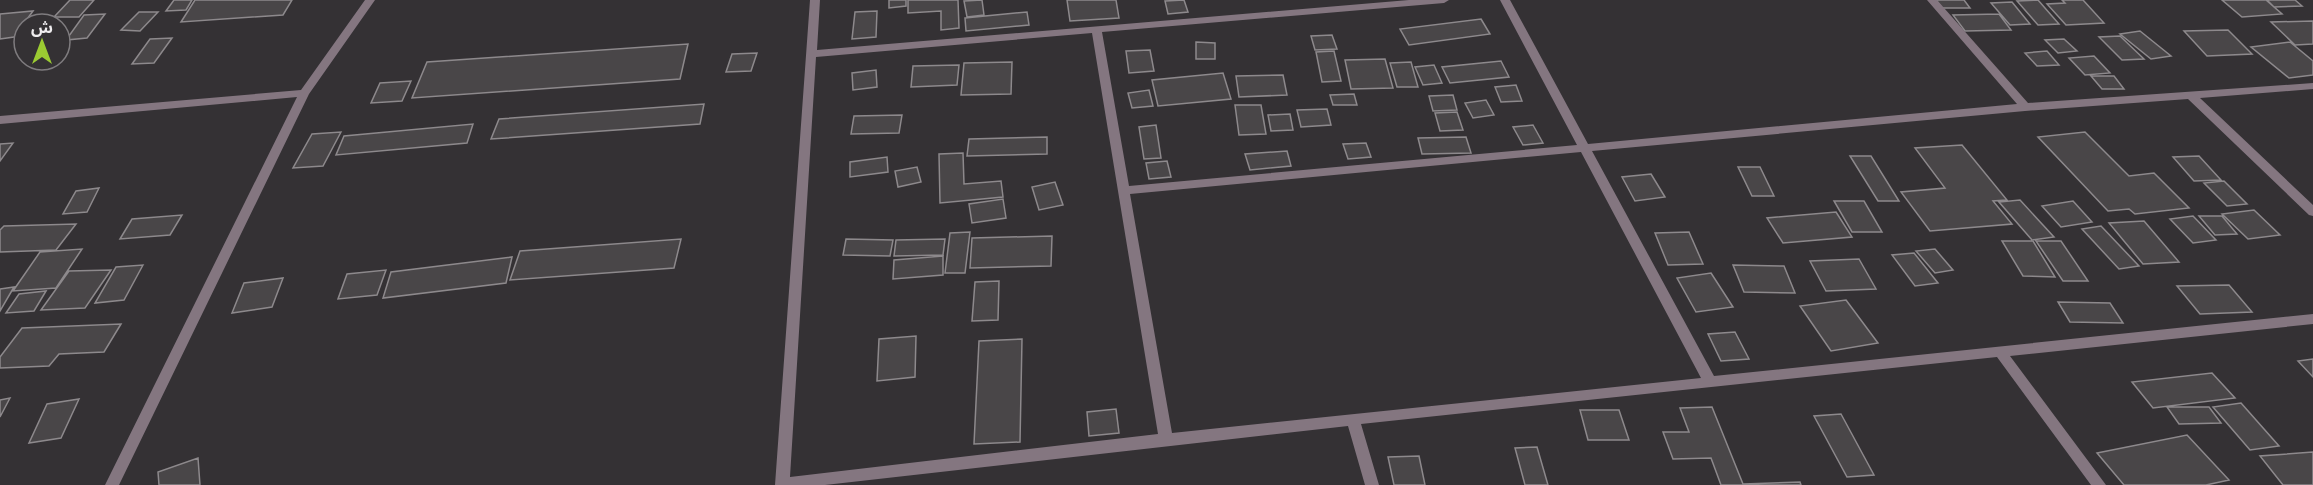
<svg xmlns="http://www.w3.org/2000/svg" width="2313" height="485" font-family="Georgia,'Noto Sans Arabic',serif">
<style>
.building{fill:#494648;stroke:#8d898c;stroke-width:1.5}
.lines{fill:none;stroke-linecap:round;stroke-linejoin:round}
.minor{fill:#847680;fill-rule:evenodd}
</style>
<rect width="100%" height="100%" fill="#343134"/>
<!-- building -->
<path class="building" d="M70 0H94L79 17H54Z
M174 0H192L186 10 166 11Z
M195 0H292L283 15 181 22Z
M889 0H906V6L889 8Z
M908 0H958L959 28 941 30V11L908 13Z
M982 0 984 15 967 17 964 1Z
M1067 0H1116L1119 18 1070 21Z
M1184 0 1188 12 1168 14 1165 1Z
M1936 0H1964L1970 8H1942Z
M2038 0 2059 24 2038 25 2017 1Z
M2062 0H2083L2104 23 2066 25 2047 4 2065 3Z
M2222 0H2266L2282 14 2242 17Z
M2267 0H2295L2302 6 2274 7Z
M2012 2 2030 24 2010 25 1991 3Z
M33 11 14 37 0 39V14Z
M877 11 876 37 852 39 855 12Z
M139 12H158L140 31 121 30Z
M1027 12 1029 25 966 31 965 18Z
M105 14 87 38 66 40 84 15Z
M1999 14 2011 30 1965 31 1953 15Z
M1481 19 1490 34 1409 45 1400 29Z
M2313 21V44L2295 45 2271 22Z
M2228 30 2252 54 2207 56 2184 31Z
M2140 31 2171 56 2151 59 2120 34Z
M1332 35 1337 49 1315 50 1311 36Z
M2120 36 2144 59 2122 60 2099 37Z
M172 38 154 63 132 64 150 39Z
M2064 39 2077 51 2058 53 2045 40Z
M1196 42 1215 43V59H1196Z
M2290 42 2313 61V75L2289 78 2251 47Z
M688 44 680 79 412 98 427 62Z
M1150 50 1154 71 1129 73 1126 51Z
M1334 51 1341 81 1322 82 1316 52Z
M2047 51 2059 65 2037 66 2025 53Z
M757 53 751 71 726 72 732 54Z
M2094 56 2110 73 2085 75 2069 58Z
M1385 59 1393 88 1351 89 1345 60Z
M1501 61 1509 77 1450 83 1442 67Z
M1012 62 1011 94 961 95 964 63Z
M1411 62 1418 87H1397L1390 63Z
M959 65 957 85 911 87 913 66Z
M1434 65 1442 83 1423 85 1415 67Z
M876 70 877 87 853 90 852 73Z
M1223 73 1231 99 1158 106 1152 80Z
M1283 75 1287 95 1239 97 1236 76Z
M2091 76H2114L2124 89H2102Z
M411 81 402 101 371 103 380 83Z
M1516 85 1522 101 1501 102 1495 87Z
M1149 90 1153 106 1132 108 1128 93Z
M1354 94 1357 105H1333L1330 95Z
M1453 95 1457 110 1433 111 1429 96Z
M1486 100 1494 115 1473 118 1465 103Z
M704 104 700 124 491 139 499 119Z
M1235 105H1261L1266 134 1239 135Z
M1327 109 1331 125 1301 127 1297 110Z
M1457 112 1463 130 1440 131 1435 113Z
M1290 114 1293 130 1271 131 1268 115Z
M902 115 899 133 851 134 854 116Z
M473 124 467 143 336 155 344 136Z
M1156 125 1161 158 1144 159 1139 127Z
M1533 125 1543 143 1523 145 1513 127Z
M341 132 323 166 293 168 312 134Z
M2085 132 2129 176 2154 173 2189 208 2135 214 2129 209 2108 211 2038 137Z
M1047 137V154L967 156 969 139Z
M1466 137 1471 153 1422 154 1418 138Z
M13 143 0 161V144Z
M1366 143 1371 157 1348 159 1343 144Z
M1962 145 2007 200 1993 201 2012 224 1930 231 1901 192 1945 188 1915 148Z
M1287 151 1291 166 1250 170 1245 154Z
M963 153 964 184 1001 181 1003 197 940 203 939 154Z
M1850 156H1871L1899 201H1878Z
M2199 156 2221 180 2194 181 2173 157Z
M887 157 888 172 850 177V162Z
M1167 161 1171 177 1149 179 1146 163Z
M917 167 921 182 898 187 895 171Z
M1738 167H1760L1774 196H1752Z
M1651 174 1665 197 1635 201 1622 177Z
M2224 181 2247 204 2227 206 2204 183Z
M1055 182 1063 205 1039 210 1032 187Z
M99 188 87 212 63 214 76 191Z
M1003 199 1006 218 972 223 969 204Z
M2020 200 2054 237 2032 240 1999 202Z
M1834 201H1864L1882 232H1852Z
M2073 201 2092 222 2061 227 2042 206Z
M2254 210 2280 235 2248 239 2222 214Z
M1836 212 1852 237 1783 243 1767 218Z
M182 215 170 235 120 239 132 219Z
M2193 216 2216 240 2193 243 2170 219Z
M2199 216H2222L2237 234 2215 235Z
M2144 221 2179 262 2143 264 2109 223Z
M76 224 56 250 0 252V230L4 226Z
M2101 226 2139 266 2119 269 2082 229Z
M970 232 965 273H945L950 233Z
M1689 232 1703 264 1668 265 1655 233Z
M1052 236 1051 266 970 268 972 238Z
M681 239 674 268 510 280 520 251Z
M846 239 893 240 890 256 843 255Z
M945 239 943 255 894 256 896 240Z
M2002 241H2033L2055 277 2023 276Z
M2036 241H2061L2088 281H2063Z
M82 249 56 288 13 291 40 252Z
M1935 249 1953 270 1935 273 1916 251Z
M1914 253 1938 283 1915 286 1892 255Z
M943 256V275L893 279 894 260Z
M512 257 506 283 383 298 391 272Z
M1859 259 1876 289 1826 291 1810 261Z
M143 265 124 300 95 303 116 267Z
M1733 265 1784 266 1795 293 1744 292Z
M111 270 85 308 41 310 69 271Z
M386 270 377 295 338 299 347 274Z
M1711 273 1733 307 1696 312 1677 278Z
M283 278 272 307 232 313 244 283Z
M999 281 998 320 972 321 975 282Z
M2229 285 2252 312 2200 314 2177 286Z
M14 287 0 311V289Z
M46 291 34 311 6 313 19 294Z
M1846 300 1878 343 1831 351 1800 306Z
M2058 302 2110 303 2123 323 2070 322Z
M121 324 104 352 59 354 49 366 0 368V357L22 328Z
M1735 332 1749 359 1721 361 1708 334Z
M916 336 915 377 877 381 879 339Z
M1022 339 1020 442 974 444 979 341Z
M2313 359V377L2298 361Z
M2212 373 2235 398 2153 408 2132 382Z
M10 398 0 417V400Z
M79 399 61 438 29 443 47 404Z
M2241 403 2279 446 2250 450 2213 407Z
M1712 407 1743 484 1800 482 1801 485H1721L1711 458 1673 459 1663 432H1689L1680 408Z
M2167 407H2209L2221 423 2179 424Z
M1116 409 1119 433 1089 436 1087 412Z
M1580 410H1619L1629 440H1588Z
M1841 414 1874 475 1847 477 1814 416Z
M2187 435 2229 480 2206 485H2124L2097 453Z
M1537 447 1548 485H1525L1515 448Z
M2313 452V485H2283L2260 456Z
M1419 456 1425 485H1394L1388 457Z
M198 458 200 485H159L158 472Z"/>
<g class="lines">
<!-- minor -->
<path class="minor" d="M365 0H375L309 94 119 485H105L297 97 0 124V116L301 90Z
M810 0H820L817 50 1409 0H1449L1444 3 1102 32 1129 186 1577 145 1500 0H1510L1588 144 2017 104 1927 0H1937L2028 103 2313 83V89L2200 98 2313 205V216L2309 215 2188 99 2025 111 1592 151 1714 376 2313 314V324L2010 356 2106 485H2091L1997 357 1361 424 1379 485H1365L1348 426 825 485H775ZM1092 33 1158 434 790 477 816 57ZM1581 152 1701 378 1172 433 1130 194Z"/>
</g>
<!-- north arrow -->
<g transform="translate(42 42)"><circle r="28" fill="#343134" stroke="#7f7c7f" stroke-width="1.5"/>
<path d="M0-4.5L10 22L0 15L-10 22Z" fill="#9bcb32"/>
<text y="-9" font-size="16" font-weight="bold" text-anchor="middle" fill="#efedef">ش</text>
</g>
</svg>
